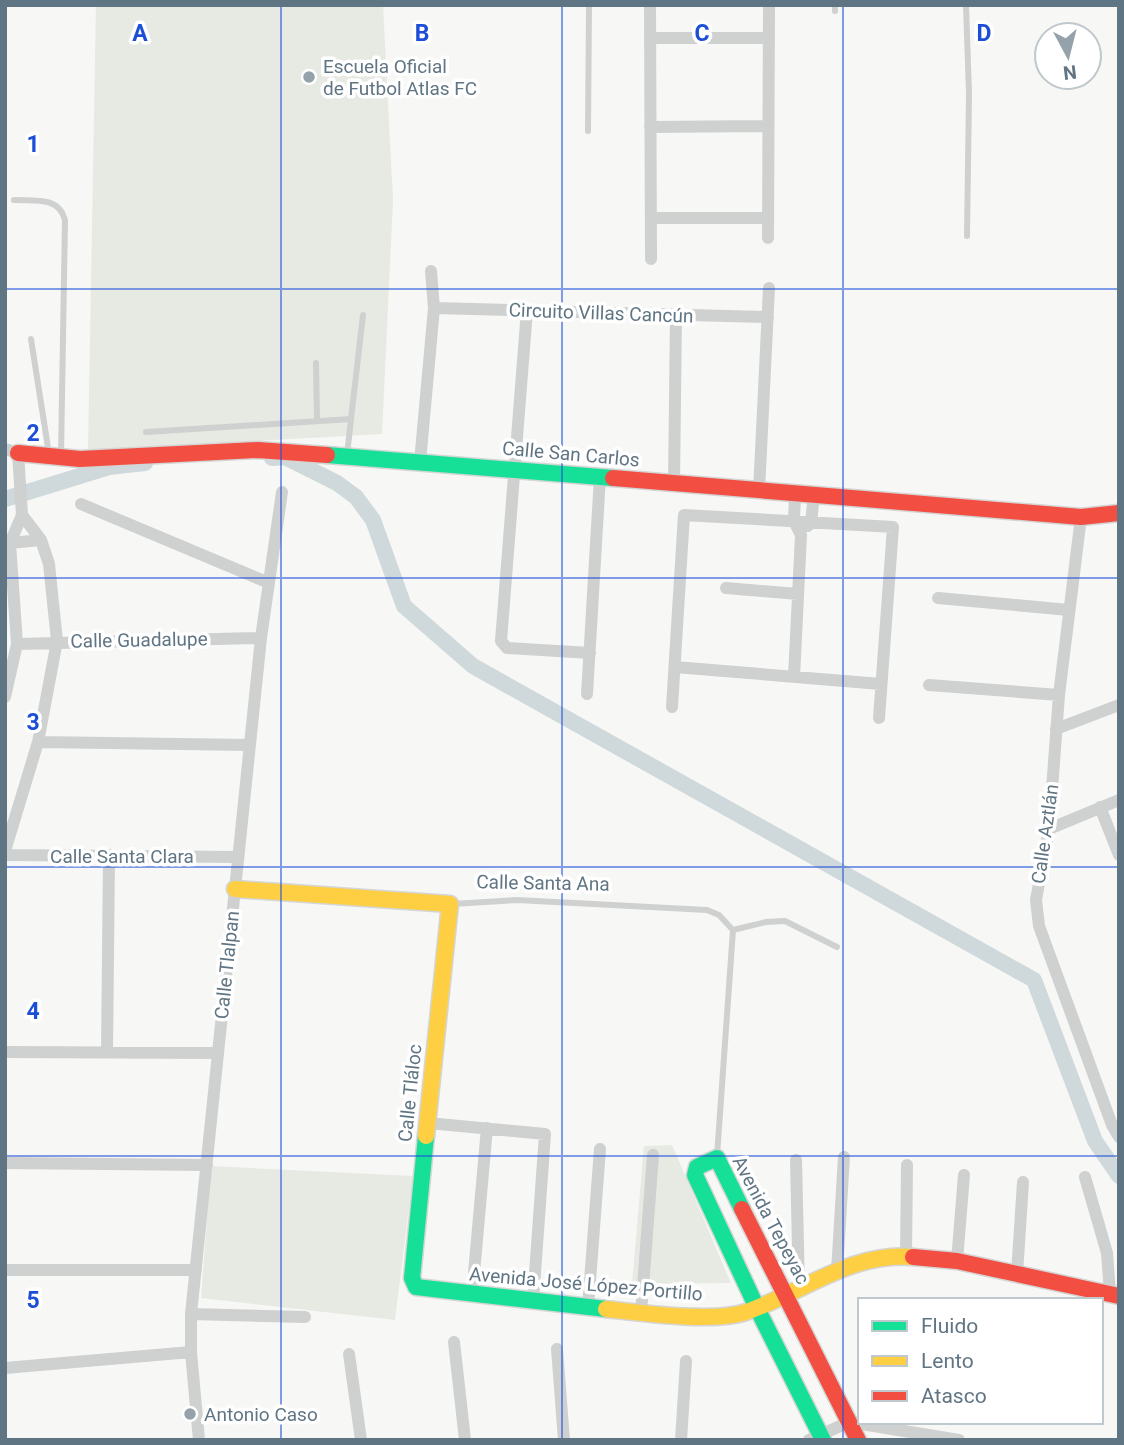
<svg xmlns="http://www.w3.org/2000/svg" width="1124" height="1445" font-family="Roboto,sans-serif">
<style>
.green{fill:#e6eae3}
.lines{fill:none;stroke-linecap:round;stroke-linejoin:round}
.canal{stroke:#cfd8da;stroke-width:16}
.fast-casing{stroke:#d4d5d5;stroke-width:19}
.slow-casing{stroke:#d4d5d5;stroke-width:19}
.jam-casing{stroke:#d4d5d5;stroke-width:19}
.lane{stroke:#cfd0d0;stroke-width:6}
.street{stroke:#cfd0d0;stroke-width:12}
.fast{stroke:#16e098;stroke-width:16}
.slow{stroke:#ffcf43;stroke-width:16}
.jam{stroke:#f24e42;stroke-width:16}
.grid{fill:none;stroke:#1d4ed8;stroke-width:2;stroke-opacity:0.55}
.poi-dot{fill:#95a2ab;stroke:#fff;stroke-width:2.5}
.labels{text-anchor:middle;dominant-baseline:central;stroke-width:7;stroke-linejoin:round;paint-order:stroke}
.poi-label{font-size:19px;fill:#607583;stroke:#fff;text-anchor:start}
.street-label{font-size:19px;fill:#607583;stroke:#fff}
.grid-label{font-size:23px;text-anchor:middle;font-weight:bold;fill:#1d4ed8;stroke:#fff;stroke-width:7;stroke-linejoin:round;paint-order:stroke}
</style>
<rect width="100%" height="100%" fill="#f7f7f5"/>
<!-- green -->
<path class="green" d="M96 5H383L393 200 382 434 88 450Z
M672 1145 731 1283 632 1284 644 1146Z
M211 1166 413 1176 395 1320 201 1298Z"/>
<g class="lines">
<!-- canal -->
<path class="canal" d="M272 458 285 457 337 483 356 497 373 520 404 606 473 666 1034 980 1095 1141 1119 1176
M5 499 109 467 145 463"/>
<!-- fast casing -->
<g class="fast-casing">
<path id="fast" d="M327 455 613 478
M426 1136 412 1278 416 1287 606 1309
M742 1209 717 1158 697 1167 695 1175 757 1308 823 1440"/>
</g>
<!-- slow casing -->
<g class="slow-casing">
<path id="slow" d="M235 889 450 904 426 1136
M606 1309C641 1313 714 1323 746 1312 801 1293 853 1251 913 1257"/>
</g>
<!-- jam casing -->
<g class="jam-casing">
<path id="jam" d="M18 453 80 459 258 450 327 455
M613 478 1081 517 1119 513
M742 1209 858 1440
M913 1257 957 1261 1119 1296"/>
</g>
<!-- lane -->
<path class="lane" d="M835 5V11
M966 5 969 94 967 236
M588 131 589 5
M14 200C34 201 59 196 65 220L61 455
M31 339 49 454
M316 363 317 420
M146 432 351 419 363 315
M347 455 351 419
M452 904 517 900 707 910 719 915 733 930 766 922 785 921 837 947
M717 1156 733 930"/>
<!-- street -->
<path class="street" d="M650 5 651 259
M650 38H769
M650 127 768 126
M651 218H768
M768 238 769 5
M434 308 768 317
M527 310 501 641 507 648 590 653
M5 449 18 453 22 515 10 543 17 644 5 697
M420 462 434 308 431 271
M674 483 676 315
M759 491 769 288
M81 504 269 583
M1081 517 1059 695 1049 829 1036 900 1039 926 1112 1125 1119 1137
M808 526 811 522 814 495
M10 543 41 540
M726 588 798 594
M938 598 1069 610
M17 644 261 638
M675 667 881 684
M794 677 801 535 794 521 795 494
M929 685 1059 695
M587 694 600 477
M672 707 684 515 893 527 879 718
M1056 729 1119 705
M38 742 250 745
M1100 807 1119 855
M1049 829 1119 800
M5 851 38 742 57 641 49 564 41 540 22 515
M5 855 238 857
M5 1052 218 1053
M107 1052 109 855
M428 1123 545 1134 533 1301
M796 1160 799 1289
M5 1163 207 1165
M1085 1177 1107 1253 1110 1293
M906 1256 907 1165
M957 1261 964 1175
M5 1270H196
M837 1271 844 1157
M1017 1274 1023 1182
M472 1295 487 1128
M588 1307 600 1149
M641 1313 653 1155
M191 1314 305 1317
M454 1342 465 1440
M557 1349 564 1440
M349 1354 361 1440
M5 1368 191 1352
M199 1440 191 1352V1314L261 638 282 492
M681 1440 686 1361
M809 1440 849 1422 959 1440"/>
<!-- fast -->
<use href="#fast" class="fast"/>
<!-- slow -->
<use href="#slow" class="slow"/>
<!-- jam -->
<use href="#jam" class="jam"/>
</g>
<!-- grid -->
<path class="grid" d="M281 5V1440M562 5V1440M843 5V1440M5 289H1119M5 578H1119M5 867H1119M5 1156H1119"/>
<!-- markers -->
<g class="poi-dot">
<circle cx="309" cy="77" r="7"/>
<circle cx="190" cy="1414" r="7"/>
</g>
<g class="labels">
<!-- poi labels -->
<g class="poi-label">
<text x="323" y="66">Escuela Oficial<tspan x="323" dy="22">de Futbol Atlas FC</tspan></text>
<text x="204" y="1414">Antonio Caso</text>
</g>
<!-- street labels -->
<g class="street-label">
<text transform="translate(601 313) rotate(2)">Circuito Villas Cancún</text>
<text transform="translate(571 454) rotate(5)">Calle San Carlos</text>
<text transform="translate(139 640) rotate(-1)">Calle Guadalupe</text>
<text transform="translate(1045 834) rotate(-82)">Calle Aztlán</text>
<text x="122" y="856">Calle Santa Clara</text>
<text transform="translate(543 883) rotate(1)">Calle Santa Ana</text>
<text transform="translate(227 965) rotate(-84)">Calle Tlalpan</text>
<text transform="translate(410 1093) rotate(-84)">Calle Tláloc</text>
<text transform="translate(771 1220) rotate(62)">Avenida Tepeyac</text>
<text transform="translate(586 1284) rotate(5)">Avenida José López Portillo</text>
</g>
</g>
<g class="grid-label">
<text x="140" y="41">A</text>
<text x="422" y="41">B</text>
<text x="702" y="41">C</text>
<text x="984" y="41">D</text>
<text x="33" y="152">1</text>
<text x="33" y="441">2</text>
<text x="33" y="730">3</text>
<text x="33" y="1019">4</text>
<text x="33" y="1308">5</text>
</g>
<!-- border -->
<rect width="1124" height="1445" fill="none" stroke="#607583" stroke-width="14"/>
<!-- legend -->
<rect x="858" y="1298" width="245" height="126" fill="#ffffff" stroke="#bfc8cd" stroke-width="2"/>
<rect x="872" y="1321" width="35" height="10" fill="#16e098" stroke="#bfc8cd" stroke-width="2"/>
<text x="921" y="1333" font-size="21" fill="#607583">Fluido</text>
<rect x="872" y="1356" width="35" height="10" fill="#ffcf43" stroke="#bfc8cd" stroke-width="2"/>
<text x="921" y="1368" font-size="21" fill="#607583">Lento</text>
<rect x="872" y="1391" width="35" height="10" fill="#f24e42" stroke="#bfc8cd" stroke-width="2"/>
<text x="921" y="1403" font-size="21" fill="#607583">Atasco</text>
<!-- north arrow -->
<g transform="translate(1068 56) rotate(173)"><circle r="33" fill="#ffffff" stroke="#bfc8cd" stroke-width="2"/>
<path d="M0-5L12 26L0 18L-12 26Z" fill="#95a2ab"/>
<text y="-10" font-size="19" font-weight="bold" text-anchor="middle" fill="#607583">N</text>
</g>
</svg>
